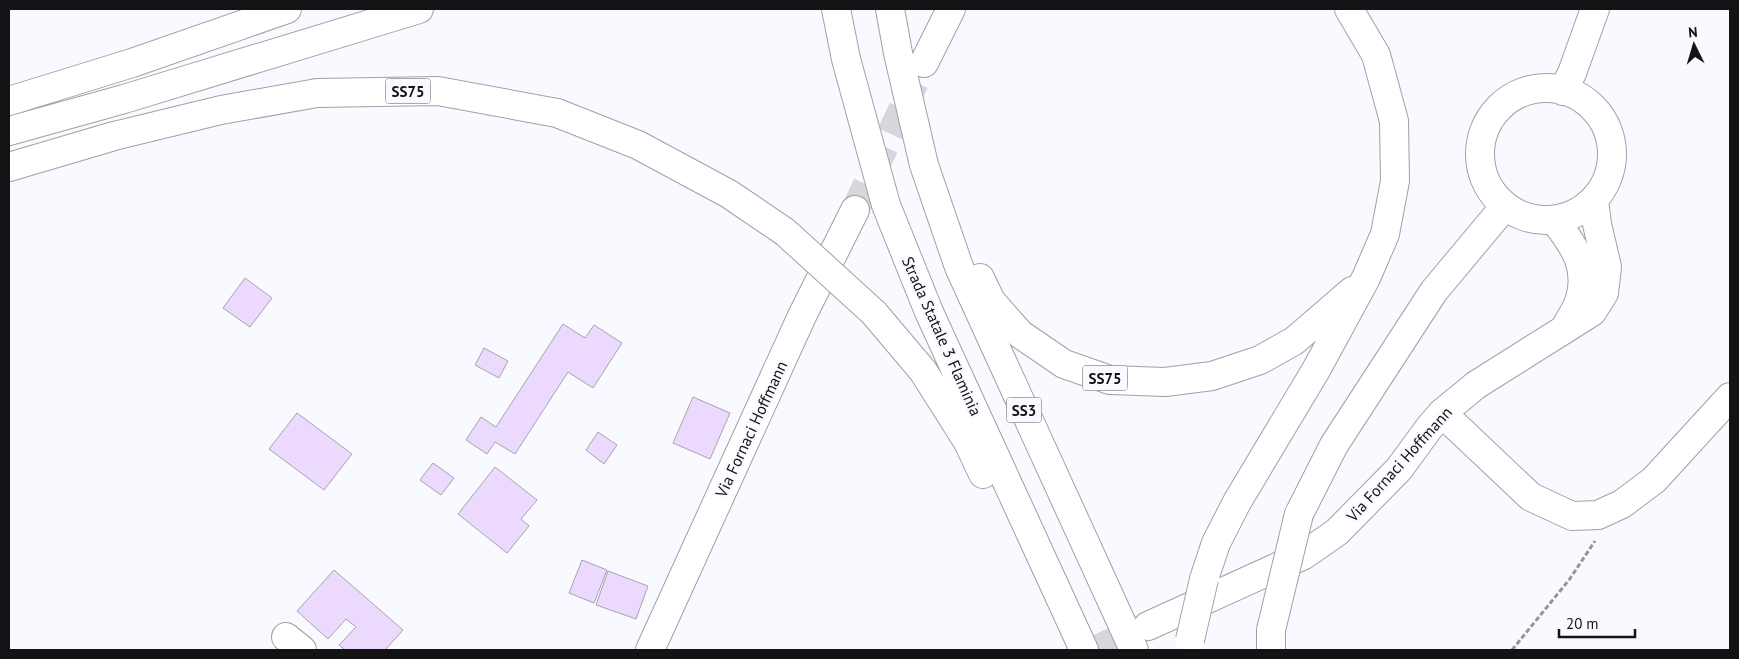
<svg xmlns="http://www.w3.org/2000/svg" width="1739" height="659" font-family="'PT Sans',sans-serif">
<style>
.building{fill:#ecdafe;stroke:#a6a4a9}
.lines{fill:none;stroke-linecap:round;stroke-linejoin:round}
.minor-tunnel{stroke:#d6d7dc;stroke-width:28;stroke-dasharray:28 14;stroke-linecap:butt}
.secondary-tunnel{stroke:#d6d7dc;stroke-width:28;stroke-dasharray:28 14;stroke-linecap:butt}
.minor-casing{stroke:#a0a1a6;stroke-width:30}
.secondary-casing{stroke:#a0a1a6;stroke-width:30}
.trunk-casing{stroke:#a0a1a6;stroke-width:30}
.path{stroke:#959699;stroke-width:3;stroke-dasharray:5 2.5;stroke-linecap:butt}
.minor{stroke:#fff;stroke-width:28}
.secondary{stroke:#fff;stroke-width:28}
.trunk{stroke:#fff;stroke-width:28}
.secondary-bridge-casing{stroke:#a0a1a6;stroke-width:30;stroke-linecap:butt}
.trunk-bridge-casing{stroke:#a0a1a6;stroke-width:30;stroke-linecap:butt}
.secondary-bridge{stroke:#fff;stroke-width:28}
.trunk-bridge{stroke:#fff;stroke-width:28}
.labels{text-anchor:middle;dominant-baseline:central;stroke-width:5;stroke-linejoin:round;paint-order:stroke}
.shield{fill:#f9faff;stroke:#58585b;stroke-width:1}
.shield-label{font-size:15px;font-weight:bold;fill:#131315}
.street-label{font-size:16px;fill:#131315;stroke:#f9faff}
</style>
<rect width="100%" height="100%" fill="#f9faff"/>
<!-- building -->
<path class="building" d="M245 278 272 298 250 327 223 308Z
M563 324 585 338 594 325 622 343 593 388 568 372 515 454 495 442 487 454 466 440 481 417 496 427Z
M484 348 508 361 499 378 475 365Z
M693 397 730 413 710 459 673 443Z
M297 413 352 454 324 490 269 449Z
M598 432 617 445 604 464 586 450Z
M433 463 454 478 441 495 420 480Z
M495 467 537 500 521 519 529 526 507 553 458 514Z
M582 560 607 570 594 603 569 593Z
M334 570 403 630 385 650H345L339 645 356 627 346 619 328 639 297 611Z
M608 571 648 586 636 619 596 605Z"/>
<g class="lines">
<!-- minor-tunnel -->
<path class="minor-tunnel" d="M855 210 915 82"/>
<!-- secondary-tunnel -->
<path class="secondary-tunnel" d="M1094 650 1148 626"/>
<!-- minor casing -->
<g class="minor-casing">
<path id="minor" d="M924 63 951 9
M1442 413 1531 497 1572 516 1598 515 1622 504 1654 480 1730 397
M286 637 302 650
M650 650 802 316 855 210"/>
</g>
<!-- secondary casing -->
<g class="secondary-casing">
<path id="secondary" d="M1480 154a66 66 0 1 1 132 0a66 66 0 1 1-132 0Z
M1563 91 1572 73 1595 9
M1554 220C1575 246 1591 270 1578 304 1575 312 1569 320 1565 328
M1299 514 1334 445 1434 291 1505 206
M1148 626 1304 555 1337 532 1399 469 1429 428 1442 413 1476 385 1592 312 1604 293 1607 267 1597 224 1594 200
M1271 650V630"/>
</g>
<!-- trunk casing -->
<g class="trunk-casing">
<path id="trunk" d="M836 9 846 59 886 205 929 312 1084 650
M890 9 898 53 924 165 959 267 1134 650
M9 101 132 63 287 9
M9 131 124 99 419 9
M9 167 114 136 221 110 317 93 438 91 557 113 638 145 729 194 785 232
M980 278 991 301 1020 334 1064 364 1110 380 1165 382 1212 376 1260 360 1294 341 1352 291
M874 313 923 371 968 442 983 474
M1204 579 1216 543 1237 502 1316 370 1366 278 1385 234 1395 181 1394 121 1376 55 1349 9"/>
</g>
<!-- path -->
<path class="path" d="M1512 650 1569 580 1595 541"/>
<!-- minor -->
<use href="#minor" class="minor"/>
<!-- secondary -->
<use href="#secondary" class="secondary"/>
<!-- trunk -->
<use href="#trunk" class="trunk"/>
<!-- secondary-bridge casing -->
<g class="secondary-bridge-casing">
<path id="secondary-bridge" d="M1271 630 1299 514"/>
</g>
<!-- trunk-bridge casing -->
<g class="trunk-bridge-casing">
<path id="trunk-bridge" d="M785 232 874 313
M1190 640 1204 579"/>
</g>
<!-- secondary-bridge -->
<use href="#secondary-bridge" class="secondary-bridge"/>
<!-- trunk-bridge -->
<use href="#trunk-bridge" class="trunk-bridge"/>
</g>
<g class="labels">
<!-- shield labels -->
<g class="shield">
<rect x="385.5" y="78.5" width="45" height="25" rx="4"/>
<rect x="1082.5" y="365.5" width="45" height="25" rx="4"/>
<rect x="1006.5" y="397.5" width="35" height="25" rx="4"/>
</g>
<g class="shield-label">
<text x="408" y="91">SS75</text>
<text x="1105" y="378">SS75</text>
<text x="1024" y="410">SS3</text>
</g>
<!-- street labels -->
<g class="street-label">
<text transform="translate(942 336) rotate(66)">Strada Statale 3 Flaminia</text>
<text transform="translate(751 429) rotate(-65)">Via Fornaci Hoffmann</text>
<text transform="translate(1399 464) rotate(-48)">Via Fornaci Hoffmann</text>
</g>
</g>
<!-- border -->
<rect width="1739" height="659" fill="none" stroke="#131315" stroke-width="20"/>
<!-- north arrow -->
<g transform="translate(1694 45) rotate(355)" stroke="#f9faff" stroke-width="4" paint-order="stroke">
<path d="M0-4L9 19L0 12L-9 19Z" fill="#131315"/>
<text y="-8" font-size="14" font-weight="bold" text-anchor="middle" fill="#131315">N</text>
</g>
<!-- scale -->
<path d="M1559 629v8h76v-8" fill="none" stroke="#131315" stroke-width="2.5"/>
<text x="1566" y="629" font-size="15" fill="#131315" stroke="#f9faff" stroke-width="4" paint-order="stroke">20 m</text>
</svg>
